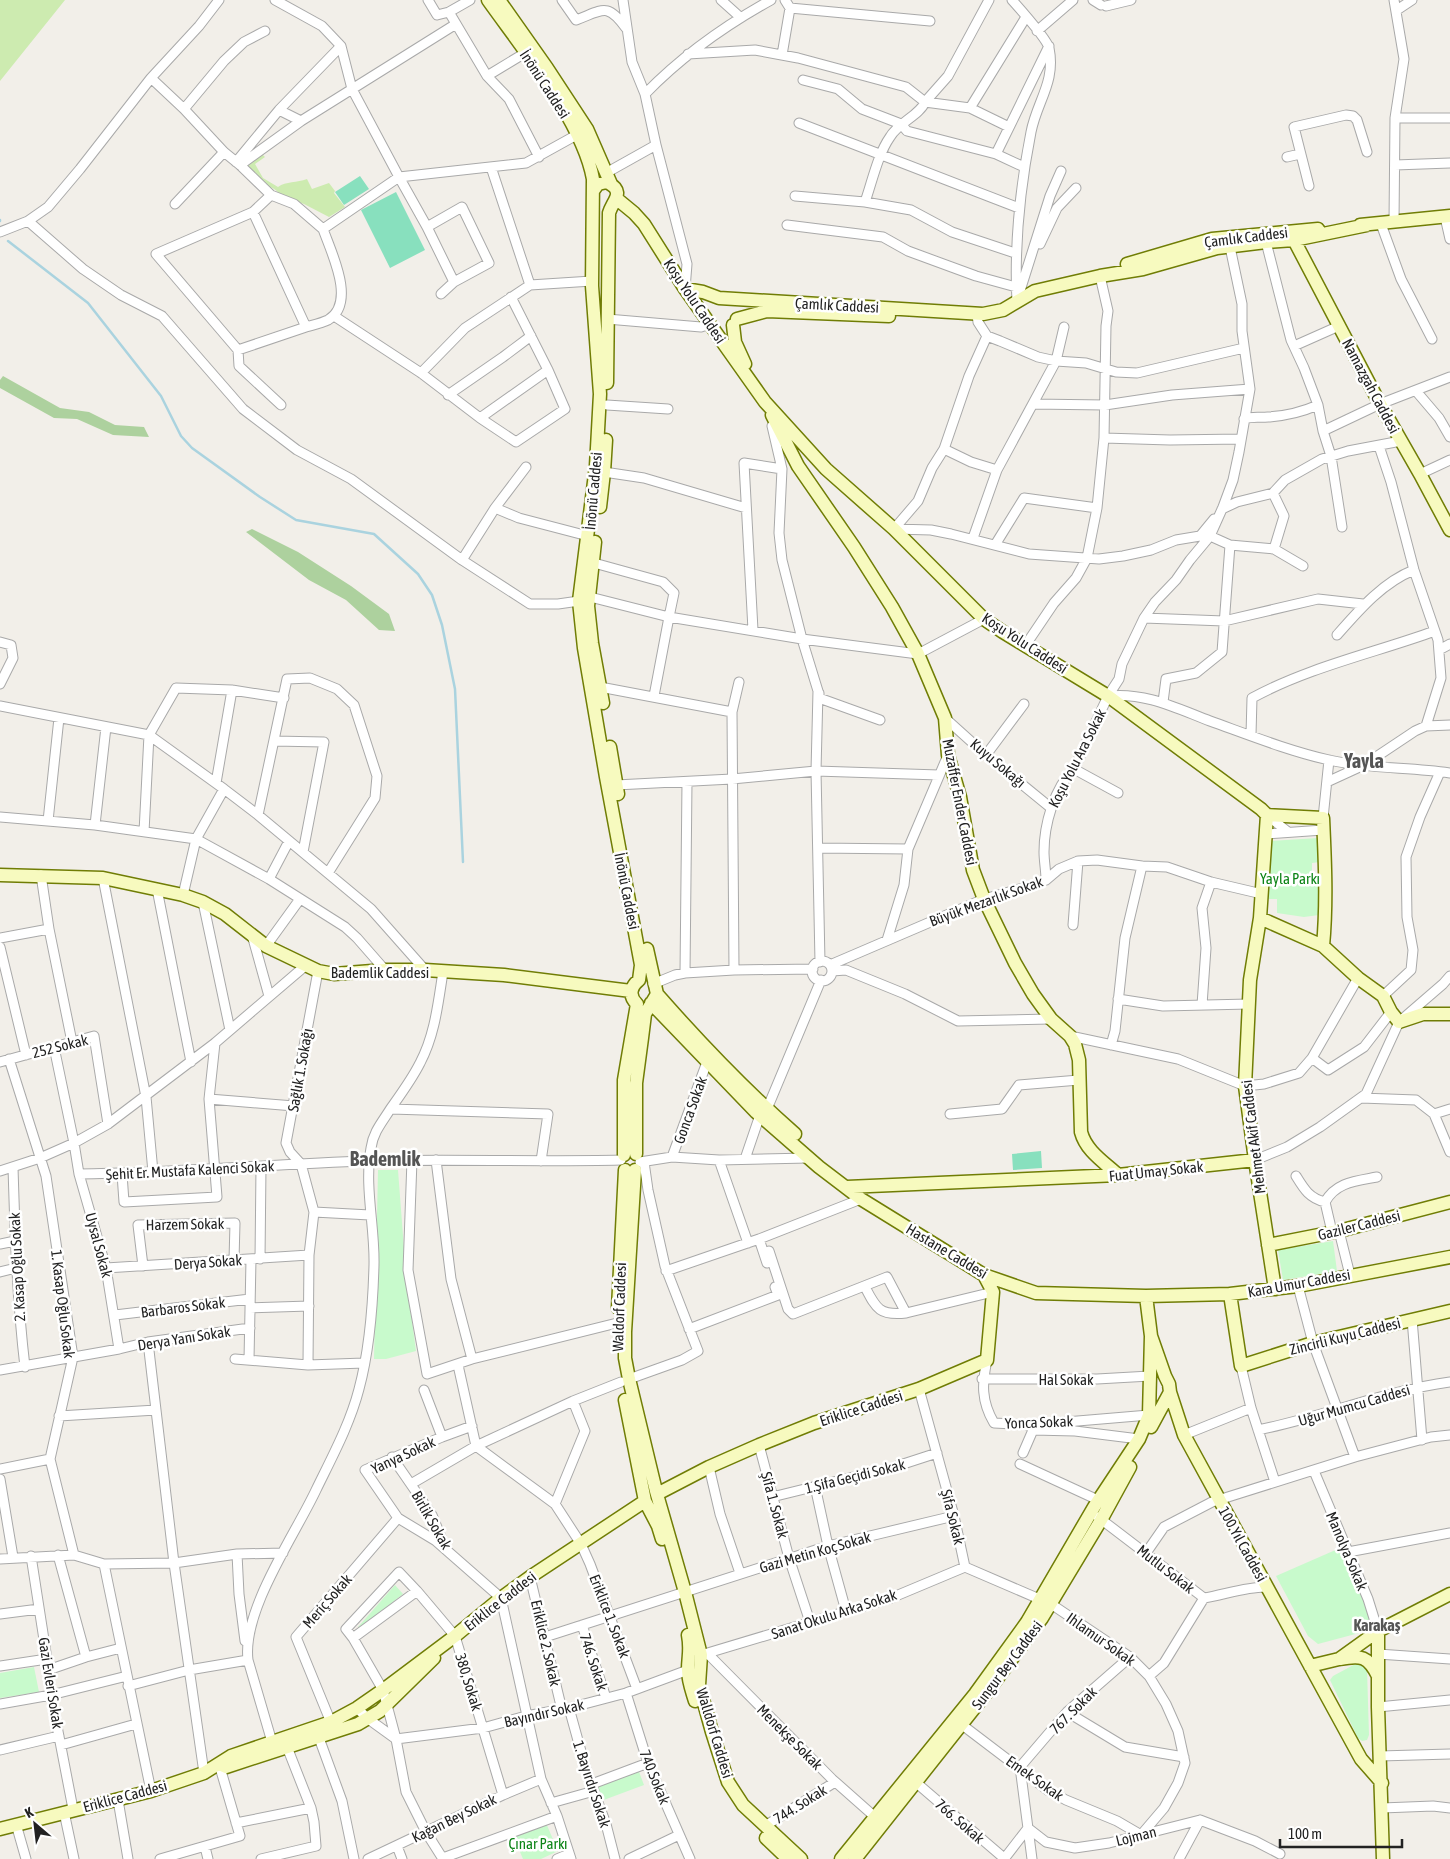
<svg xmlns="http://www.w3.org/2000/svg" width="1450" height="1859" font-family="'Asap Condensed',sans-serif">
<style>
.grass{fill:#cdebb0}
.forest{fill:#add19e}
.park{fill:#c8facc}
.pitch{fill:#88e0be}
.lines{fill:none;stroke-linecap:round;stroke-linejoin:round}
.stream{stroke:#aad3df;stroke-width:2.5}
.street-casing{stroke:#a9a9a9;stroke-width:11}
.secondary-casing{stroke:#707d05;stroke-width:15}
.street{stroke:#fff;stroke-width:9}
.secondary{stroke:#f7fabf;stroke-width:12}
.labels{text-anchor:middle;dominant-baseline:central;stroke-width:5;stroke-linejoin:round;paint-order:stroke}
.street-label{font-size:15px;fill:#222;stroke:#fff}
.park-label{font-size:15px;fill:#0c8416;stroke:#fff}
.neighbourhood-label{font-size:16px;font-weight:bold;fill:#555;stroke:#fff}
.district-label{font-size:20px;font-weight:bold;fill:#555;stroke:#fff}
</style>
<rect width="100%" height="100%" fill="#f2efe9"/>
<!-- grass -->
<path class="grass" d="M0 0H65L0 81Z
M262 154 265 157 255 164 263 178 278 187C286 181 297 183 307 179L312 189 329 183 335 191 334 193 345 207 329 217 304 204 281 196C276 187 265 186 257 180 253 176 248 167 246 162Z"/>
<!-- forest -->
<path class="forest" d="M3 376 60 408 89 412 115 425 144 427 149 437 113 435 77 419 54 418 0 388V380Z
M252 529 298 552 351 586 389 614 395 631 379 630 346 600 309 580 246 532Z"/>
<!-- park -->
<path class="park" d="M1318 838 1320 862 1312 863V881H1319V915L1304 917 1277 913V899H1268V841Z
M378 1170H398L406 1275 416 1351 386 1359H374Z
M1333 1241 1337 1271 1283 1280 1278 1250Z
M1340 1548 1368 1609 1370 1624 1363 1632 1318 1644 1308 1636 1276 1576Z
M395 1585 403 1594 359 1629 358 1627Z
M1359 1662 1367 1669 1369 1735 1367 1740 1362 1741 1358 1738 1330 1680 1333 1676Z
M34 1667 39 1692 0 1698V1673Z
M638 1769 644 1785 601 1801 595 1785Z
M546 1823 558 1851 541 1859H523L513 1835Z"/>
<!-- pitch -->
<path class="pitch" d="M360 176 369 189 344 205 335 192Z
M396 192 425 250 390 268 361 210Z
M1041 1151 1042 1168 1013 1170 1012 1154Z"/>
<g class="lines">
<!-- stream -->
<path class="stream" d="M0 220V221
M8 241 88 303 161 396 181 436 192 448 260 497 296 520 374 534 418 574 432 595 442 625 455 689 463 862"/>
<!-- street casing -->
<g class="street-casing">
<path id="street" d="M275 0 322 26 341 46 352 89 399 177 526 163 582 132
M428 0 437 15 449 12 487 76 509 99 539 157
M562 0 576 20C603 10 607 2 626 28
M623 0 632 62 645 94 656 145 687 264 685 289
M721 0 740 17
M785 0 790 8 930 21
M1012 0C1020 9 1047 39 1049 48 1056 82 1037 101 1031 132 1020 188 1014 244 1017 302
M1093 0 1101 5
M1106 6 1131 0
M1397 10 1412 0
M449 12 470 0
M1037 31 1073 0
M688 54 755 50 798 58 906 87 925 102 970 108 1009 127
M782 55 790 8
M487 76 525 53
M151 78 184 109 224 152 240 165 271 195 294 204 323 229 399 177 427 227 454 282
M803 80 838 89 862 109 901 124 907 131 996 154 1024 167
M645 94C682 56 724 26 771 0
M970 108 1026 17
M184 109 224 61 244 42 265 31
M279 110 301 121
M1395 118H1450
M799 123 1019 208
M996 154 1049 46
M1287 157 1300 154
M236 162 279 110 341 46
M240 165 301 121 456 24
M1395 165 1450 163
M491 167 530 285
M606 173 656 145
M1309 186 1294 127 1346 115 1353 116 1357 120 1367 152
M271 195 253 212 156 254 238 350 306 327
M795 196 865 202 911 210 952 232 1015 253
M865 202C872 182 878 154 890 137 898 123 920 115 925 102L948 76 989 0
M175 204 224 152
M253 212 306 327C313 325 322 323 328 320 357 303 331 252 323 229
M1445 217 1450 239
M28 221 83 269 121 295 162 316 243 409 297 450 351 479 462 560 530 604H558L579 601
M1394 222 1395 118 1404 59 1394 0
M1381 224 1401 279 1432 339
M787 225 883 237 908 251 976 276 1016 287
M427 227 462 207 489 263 454 282 441 294
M0 232 28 221 48 207 80 169 151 78 199 26 219 0
M1266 242 1291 340 1304 368 1318 405 1323 431 1331 456 1342 527
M1040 244 1057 208 1076 188
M1019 294 1050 196 1061 171
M977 315 978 322 987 336 1000 341 1038 357 1056 361 1086 363 1116 372 1137 373 1244 348
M334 316 421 373 480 418 548 370
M607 319 701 327 710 324
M1294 346 1339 326
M238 350 239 366 281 405
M421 373 465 328 530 285 592 281
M1416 391 1439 418 1450 437
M448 395 503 357 531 336
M1033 404 1105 405 1172 395 1250 389
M607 405 668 409
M480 418 516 442 565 409 548 370 511 297
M1244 419C1253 416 1259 418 1268 417 1285 416 1302 412 1318 405
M772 426 782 469 779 533 782 560 802 639 818 691 816 771 820 962
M1323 431 1380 404 1450 377
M1104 438 1170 440 1241 439
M1379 446 1391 482 1414 570 1438 640 1441 678 1426 726
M944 449 971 462 997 470
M604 472 644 478 746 508
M1420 474 1450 460
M1273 493 1284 516 1274 549
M495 508 519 518 588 536
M1222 509 1237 502 1273 493 1285 480 1322 459 1348 451 1401 441
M894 529 931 530 951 534 1029 554 1099 559 1123 556 1151 550 1176 540 1200 536 1214 519
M894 529 918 501 932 468 944 449 969 376 987 336
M973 538 997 470 1056 361 1064 327
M995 545 1024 498 1097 508
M1230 545 1274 549 1303 566
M462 560 495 508 526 467
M590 597 669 617 674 593 663 582 594 563
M1144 618 1224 621 1318 599 1363 604
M753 630 744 463 782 469
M1337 635C1359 610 1383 582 1414 570
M0 642 11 645 13 658 0 684
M1025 646 1054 603 1076 578 1087 558 1097 508 1104 438 1106 326 1108 311 1100 276
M1439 650 1450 644
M600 687 732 712
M819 693V698L880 720
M654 696 669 617 802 639 918 654 984 619
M1108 696C1145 692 1176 708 1210 721 1249 735 1289 751 1329 760 1369 769 1410 767 1450 773
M1163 702 1166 679 1196 673 1222 652 1230 545 1210 536
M0 706 149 735 224 789 258 815 371 909 425 970
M945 718 986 755 1051 808
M1251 735 1252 698C1309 667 1374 653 1435 631
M274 741 324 742 303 852
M986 755 1024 704
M1074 769 1118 793
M1327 782 1364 765 1415 731 1426 726 1450 725
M216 783 232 690
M616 785 732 779 816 771 939 775
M258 815 287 679 310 678 337 689 354 705 377 776 375 798 328 873
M1267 815 1288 832
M0 817 95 825 196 839 269 879 345 927 357 938 385 970
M1323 818 1329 760
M48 821 59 718
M95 825 106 727
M144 832 149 735 176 688 232 690 284 698
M1266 834 1323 830
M818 848 908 849
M41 875 49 929 72 1042
M103 878 146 1097 153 1172
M269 879 289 841
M1046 880C1046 871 1044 861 1044 852 1044 825 1054 788 1074 769L1108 696 1119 679 1122 664 1144 618 1155 602 1176 580 1190 560 1210 536 1223 507 1233 480 1239 452 1250 389 1242 331V304L1230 247
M157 889 191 1062
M183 895 196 839 224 789
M203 902 230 1030
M1073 925 1078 861
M252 935 269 996
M0 938 49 929
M887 940 904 885 908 849 948 755
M266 946 300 899
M0 947 26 1055
M812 971a10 10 0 1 1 20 0a10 10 0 1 1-20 0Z
M830 965 984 899 1034 885 1046 880 1059 869 1078 861 1097 860 1142 866 1167 867 1211 882 1262 894
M734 970 732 712 739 682
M832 971 846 970 905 994 958 1021 1051 1019
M685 973 687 782
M653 984 675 975 685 973 734 970 813 969
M1383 996 1411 970 1413 950 1407 917 1406 857 1420 817 1440 772
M1118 999 1163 1006 1249 1004
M1202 1005 1206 948 1202 908 1211 882
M1070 1036 1178 1059 1245 1086 1264 1084 1299 1073 1312 1058 1358 978
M1111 1045 1115 1031 1125 938 1142 866
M54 1047 74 1143 79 1174 106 1268 119 1349
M1312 1058 1328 1070 1364 1047 1391 1012
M9 1059 46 1176 73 1357 50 1459 74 1555
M0 1062 94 1036 108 1124
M1361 1098 1416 1100 1434 1114 1450 1152
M209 1099 294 1106
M391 1109 548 1114 541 1161
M767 1109 821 980
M950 1114 1002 1109 1019 1085 1079 1080
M1434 1114 1450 1109
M672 1157 707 1062
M745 1159 760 1115
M412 1160 408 1270 427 1374 472 1359 617 1323
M436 1160 451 1279 472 1359
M719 1160 748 1243
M1255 1160 1287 1147 1320 1127 1366 1094 1399 1022 1443 984 1450 976
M640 1162 672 1157 719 1160 809 1158
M301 1164 314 1212 309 1255 308 1365
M301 1164 290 1152 286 1143 318 971
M13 1167C15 1234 17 1300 25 1367
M0 1171 40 1158 74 1143 108 1124 215 1043 305 966
M79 1174C175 1173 271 1164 367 1161 451 1159 536 1162 621 1160
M122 1174 124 1202 217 1197 209 1099 215 1043
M1296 1176C1304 1189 1309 1198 1325 1202 1336 1182 1356 1181 1377 1177
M1325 1202 1332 1232
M314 1212 370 1215
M1339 1231 1350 1275
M759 1239 767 1263
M0 1244 15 1241
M769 1251 788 1309 793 1314 887 1277 906 1313 993 1292
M260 1259 261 1167
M143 1266 138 1225 235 1223 234 1260
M106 1268 309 1255
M666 1271 759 1239 861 1199
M0 1272 16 1268
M1298 1286 1313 1343 1355 1457
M865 1287C876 1308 879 1316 906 1313
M250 1308 309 1306
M115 1315 250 1299
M1412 1319 1422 1440
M689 1329 778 1295 775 1287
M148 1342 174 1563 204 1773
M235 1359 308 1365 364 1363
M249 1360 251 1259
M987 1360C982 1383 981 1401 994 1423L1030 1425 1149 1415
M458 1365 476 1446 555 1504 581 1544 590 1564 637 1689
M1241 1366 1251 1408 1275 1482
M0 1370 119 1349 148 1342 250 1328
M629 1379 682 1360 698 1351 665 1266 648 1190 644 1162
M982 1379H1097L1150 1376
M919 1389 954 1516 965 1567 1051 1604 1130 1657 1149 1676 1166 1704 1178 1731 1185 1763 1178 1783 1164 1808 1141 1835
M424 1390 442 1437 365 1470 398 1518 436 1541 501 1598 541 1779 557 1816 571 1859
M59 1416 156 1410
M1258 1430C1323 1417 1384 1391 1450 1382
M1184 1435 1251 1408
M442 1437 472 1426
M759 1445 789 1558 810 1622
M1023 1453 1033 1430 1075 1431 1139 1439
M392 1457 432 1515 445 1547
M1020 1464 1098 1500
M709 1467 720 1514 740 1573
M0 1469 50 1459
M1314 1471 1368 1599 1378 1631
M0 1479 13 1557
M411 1484 476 1446 573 1401 621 1382
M815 1486 828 1546 846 1611
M772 1497 894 1467 937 1453
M555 1504 585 1431 573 1401
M1098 1517 1204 1598C1223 1595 1249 1586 1267 1587
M1348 1552 1450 1533
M1146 1553 1164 1527 1212 1502 1355 1457 1431 1437 1450 1435
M237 1554 239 1594 245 1641
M58 1555 86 1657
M31 1556 47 1659 51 1695 73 1809
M0 1559 74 1555 104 1564 174 1563 237 1554 283 1553
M104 1564 151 1791
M530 1577 562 1710
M0 1614 39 1609
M582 1625 606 1698
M545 1637 828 1546 954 1516
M353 1638 346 1629 399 1572 417 1591
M708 1654 832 1779 875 1817
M1378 1654 1450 1659
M701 1655 891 1598 965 1567
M0 1666 47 1659
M48 1670 86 1657 121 1648
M1149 1676 1164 1663 1204 1598
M128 1686 189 1670 248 1660
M626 1693 648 1763 690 1859
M0 1704 51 1695 127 1676
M1378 1707 1450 1700
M357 1708 367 1718 396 1739
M569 1708 587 1773 606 1824 615 1859
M1067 1712 1125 1747 1184 1757
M957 1721 1049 1791 1066 1800 1117 1821 1141 1835
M332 1725 296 1637 398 1518
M319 1738 342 1801 354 1859
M396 1739 483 1728 526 1716 569 1708 626 1693 688 1670
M272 1742 248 1660C242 1610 295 1535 316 1490 332 1457 350 1424 359 1389 369 1352 373 1303 374 1265 375 1226 364 1187 371 1148 373 1132 383 1121 391 1108 401 1094 412 1079 420 1063 435 1035 438 1003 443 972
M61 1745 136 1724
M0 1750 59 1736
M1380 1756 1450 1754
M912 1779 1005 1859
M592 1784 648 1763
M118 1800 128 1859
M551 1803 594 1791
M1382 1808 1433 1806 1450 1808
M64 1812 74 1859
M236 1823 311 1808
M16 1824 26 1859
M765 1826 835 1782
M397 1846 402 1859
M205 1847 208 1859
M443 1858 557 1816
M160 1859 240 1836 219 1764
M261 1859 316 1846 314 1822 311 1808 287 1747
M368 1859 503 1795 541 1779
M443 1859 426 1832 406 1792 396 1739 383 1690 353 1638 417 1591 455 1636 503 1795
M557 1859 569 1854
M629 1859 679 1835
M1004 1859 1028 1828 1046 1842 1075 1848 1109 1843 1200 1820 1255 1841 1280 1854
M1032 1859 1020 1767 1067 1712 1130 1657
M1179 1859 1200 1820"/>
</g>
<!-- secondary casing -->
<g class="secondary-casing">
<path id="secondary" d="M488 0C522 48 583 122 593 179L592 286 600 394 596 466 579 601 584 648 606 777 641 965 639 980C631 986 628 996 637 1004L624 1080V1155
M499 0 547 68 587 129 611 184
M593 191 598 184 607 182C626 192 613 200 609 213L607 383
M617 199 634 213 644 224 685 289 765 402 826 469 894 529 984 619 1003 632 1108 696 1261 809 1267 815 1260 918 1250 980 1245 1086 1255 1160 1275 1289
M1360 225 1450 216
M1294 240 1380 404 1420 474 1450 530
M1127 264 1212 239 1318 229
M685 289 703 292 719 298 983 314 1003 310 1035 291 1100 276 1143 269 1217 248 1266 242 1294 240 1367 225
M737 319 767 311 889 316
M733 325 735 342 745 364
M772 415 798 466 854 547 892 607 918 654 945 718 948 755 960 797 973 870 984 899 1015 963 1033 994 1051 1019 1070 1036 1075 1044 1079 1060 1081 1132C1086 1151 1104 1162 1118 1175
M600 507 604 472 606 440
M595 542 588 606 592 643 603 703
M610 747 618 794
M1267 815 1323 818C1325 861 1327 903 1323 946
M0 875 103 878 183 895 203 902 225 914 266 946 318 971 334 974 385 970H425L504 975 631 991
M1260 918 1323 946 1358 978 1383 996 1391 1012 1399 1022 1423 1014H1450
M657 994C700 1043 746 1091 795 1134
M651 1003 756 1112 819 1167 861 1199 984 1275 1036 1293 1146 1296 1230 1294 1298 1286 1450 1257
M636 1154V1083L642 1038 645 1014 657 994 647 949
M635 1170 625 1332V1358L629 1379 656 1491 685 1592 701 1655 699 1685 712 1732 728 1782 743 1805 801 1859
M847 1187 1118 1175 1255 1160
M1268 1245 1339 1231 1450 1202
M1230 1294 1241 1366 1313 1343 1450 1311
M1146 1296 1151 1336 1165 1376 1169 1384 1170 1392 1184 1435 1361 1759 1382 1783
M618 1308 625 1170
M625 1400 645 1501 658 1526 662 1539
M1151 1427 1170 1392
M657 1494 709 1467 759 1445 814 1423 919 1389 987 1360 993 1292 984 1275
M1378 1631V1707L1383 1859
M688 1635C691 1650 688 1656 688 1670 688 1681 692 1691 695 1701
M1340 1659C1361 1655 1368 1656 1378 1676
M1310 1666 1339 1659 1378 1631 1450 1594
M219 1764 226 1767 358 1724 380 1711 434 1658
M0 1829 151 1791 204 1773 231 1756 331 1722 357 1708 383 1690 455 1636 501 1598 530 1577 645 1501
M766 1838 788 1859
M841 1859 975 1694 1027 1622 1094 1507 1139 1439 1149 1415 1151 1336
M855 1859 991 1687 1042 1618 1101 1520 1130 1467"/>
</g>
<!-- street -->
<use href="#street" class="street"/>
<!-- secondary -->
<use href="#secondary" class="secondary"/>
</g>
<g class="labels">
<!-- street labels -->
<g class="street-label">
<text transform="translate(545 84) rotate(57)">İnönü Caddesi</text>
<text transform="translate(1246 237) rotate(-7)">Çamlık Caddesi</text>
<text transform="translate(695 301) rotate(56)">Koşu Yolu Caddesi</text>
<text transform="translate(837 305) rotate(3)">Çamlık Caddesi</text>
<text transform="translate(1371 386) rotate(62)">Namazgah Caddesi</text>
<text transform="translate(593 491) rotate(-85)">İnönü Caddesi</text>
<text transform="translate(1025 643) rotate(33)">Koşu Yolu Caddesi</text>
<text transform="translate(1077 758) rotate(-63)">Koşu Yolu Ara Sokak</text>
<text transform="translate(998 763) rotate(40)">Kuyu Sokağı</text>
<text transform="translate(960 802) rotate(79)">Muzaffer Ender Caddesi</text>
<text transform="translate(627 891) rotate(79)">İnönü Caddesi</text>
<text transform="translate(986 901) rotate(-20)">Büyük Mezarlık Sokak</text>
<text x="380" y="972">Bademlik Caddesi</text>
<text transform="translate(60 1046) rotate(-14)">252 Sokak</text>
<text transform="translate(300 1070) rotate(-80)">Sağlık 1. Sokağı</text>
<text transform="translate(690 1110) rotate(-70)">Gonca Sokak</text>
<text transform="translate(1253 1137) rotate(-97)">Mehmet Akif Caddesi</text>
<text transform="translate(190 1170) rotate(-3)">Şehit Er. Mustafa Kalenci Sokak</text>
<text transform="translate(1156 1171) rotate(-6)">Fuat Umay Sokak</text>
<text transform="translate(185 1224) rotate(-1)">Harzem Sokak</text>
<text transform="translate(1359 1225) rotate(-14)">Gaziler Caddesi</text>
<text transform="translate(99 1245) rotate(75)">Uysal Sokak</text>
<text transform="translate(947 1251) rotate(31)">Hastane Caddesi</text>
<text transform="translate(208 1262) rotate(-4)">Derya Sokak</text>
<text transform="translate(17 1267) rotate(-93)">2. Kasap Oğlu Sokak</text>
<text transform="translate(1299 1283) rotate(-10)">Kara Umur Caddesi</text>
<text transform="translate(63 1304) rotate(83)">1. Kasap Oğlu Sokak</text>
<text transform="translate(183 1307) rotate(-7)">Barbaros Sokak</text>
<text transform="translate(619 1307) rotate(-88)">Waldorf Caddesi</text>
<text transform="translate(1345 1336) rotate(-14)">Zincirli Kuyu Caddesi</text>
<text transform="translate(184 1338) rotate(-9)">Derya Yanı Sokak</text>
<text x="1066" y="1379">Hal Sokak</text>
<text transform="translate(1354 1405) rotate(-16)">Uğur Mumcu Caddesi</text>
<text transform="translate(861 1408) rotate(-18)">Eriklice Caddesi</text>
<text transform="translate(1039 1422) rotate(-2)">Yonca Sokak</text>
<text transform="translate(403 1455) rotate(-25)">Yanya Sokak</text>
<text transform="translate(855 1476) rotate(-14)">1.Şifa Geçidi Sokak</text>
<text transform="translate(775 1505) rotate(75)">Şifa 1. Sokak</text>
<text transform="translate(953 1517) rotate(76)">Şifa Sokak</text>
<text transform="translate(432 1520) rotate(60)">Birlik Sokak</text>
<text transform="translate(1243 1544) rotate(61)">100.Yıl Caddesi</text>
<text transform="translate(1347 1551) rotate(67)">Manolya Sokak</text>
<text transform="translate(815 1552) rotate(-16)">Gazi Metin Koç Sokak</text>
<text transform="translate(1166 1569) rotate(38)">Mutlu Sokak</text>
<text transform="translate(327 1601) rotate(-49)">Meriç Sokak</text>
<text transform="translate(500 1601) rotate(-38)">Eriklice Caddesi</text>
<text transform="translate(834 1614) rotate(-18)">Sanat Okulu Arka Sokak</text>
<text transform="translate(610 1616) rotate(69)">Eriklice 1. Sokak</text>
<text transform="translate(1101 1639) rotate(35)">Ihlamur Sokak</text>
<text transform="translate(546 1643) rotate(77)">Eriklice 2. Sokak</text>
<text transform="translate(594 1662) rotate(72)">746. Sokak</text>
<text transform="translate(1007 1665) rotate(-53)">Sungur Bey Caddesi</text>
<text transform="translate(469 1682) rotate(73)">380, Sokak</text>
<text transform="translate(51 1683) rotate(81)">Gazi Evleri Sokak</text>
<text transform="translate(1073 1710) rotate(-45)">767. Sokak</text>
<text transform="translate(544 1713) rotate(-13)">Bayındır Sokak</text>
<text transform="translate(715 1733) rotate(73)">Walldorf Caddesi</text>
<text transform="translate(790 1737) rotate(45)">Menekşe Sokak</text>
<text transform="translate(655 1777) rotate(68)">740.Sokak</text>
<text transform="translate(1035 1778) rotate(35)">Emek Sokak</text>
<text transform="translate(592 1784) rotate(72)">1. Bayırdır Sokak</text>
<text transform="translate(125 1796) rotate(-15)">Eriklice Caddesi</text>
<text transform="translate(800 1804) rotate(-32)">744. Sokak</text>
<text transform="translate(454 1818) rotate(-26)">Kağan Bey Sokak</text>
<text transform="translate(960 1821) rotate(41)">766. Sokak</text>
<text transform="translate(1136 1836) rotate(-14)">Lojman</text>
</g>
<!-- park labels -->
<g class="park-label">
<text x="1290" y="878">Yayla Parkı</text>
<text x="538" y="1843">Çınar Parkı</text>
</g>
<!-- neighbourhood labels -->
<g class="neighbourhood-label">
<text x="1377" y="1625">Karakaş</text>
</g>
<!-- district labels -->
<g class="district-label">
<text x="1364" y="760">Yayla</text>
<text x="385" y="1158">Bademlik</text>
</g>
</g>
<!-- north arrow -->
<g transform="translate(35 1824) rotate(332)" stroke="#ffffff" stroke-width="4" paint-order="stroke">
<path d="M0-4L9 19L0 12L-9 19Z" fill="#222222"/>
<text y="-8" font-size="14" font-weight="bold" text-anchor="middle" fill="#222222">K</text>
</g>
<!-- scale -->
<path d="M1280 1839v8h122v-8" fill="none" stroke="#222222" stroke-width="2.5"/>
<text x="1288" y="1839" font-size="15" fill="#222222" stroke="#ffffff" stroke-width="4" paint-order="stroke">100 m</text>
</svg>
